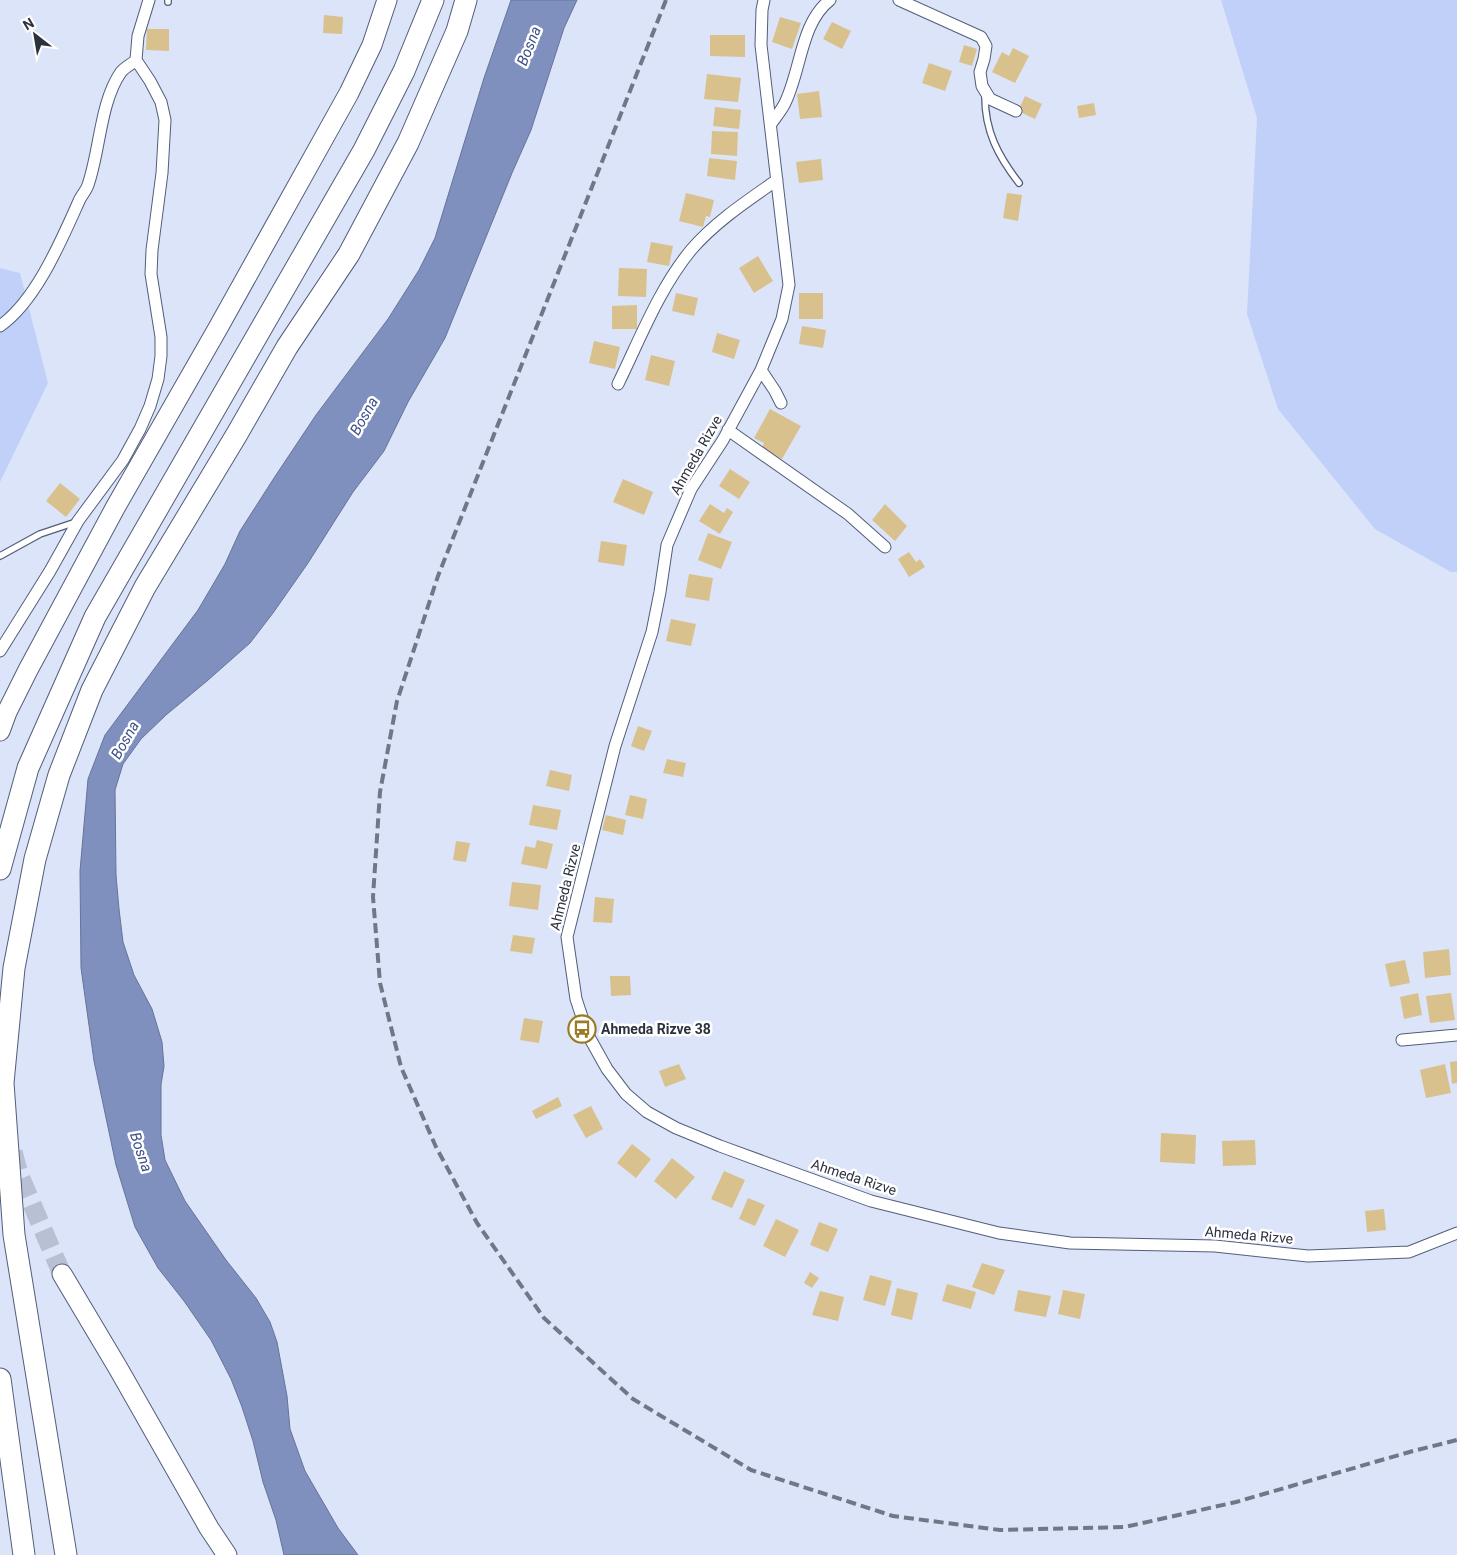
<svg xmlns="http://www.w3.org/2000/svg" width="1457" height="1555" font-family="Roboto,sans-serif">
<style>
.green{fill:#c1d0f8}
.water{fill:#7f90bf;stroke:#667498}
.building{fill:#d9c18e}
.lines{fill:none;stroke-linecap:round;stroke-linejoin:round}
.primary-tunnel{stroke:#b9c0d4;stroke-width:19;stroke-dasharray:19 9;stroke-linecap:butt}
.lane-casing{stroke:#525d7a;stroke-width:8}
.street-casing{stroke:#525d7a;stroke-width:13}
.primary-casing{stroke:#525d7a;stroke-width:21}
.highway-casing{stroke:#525d7a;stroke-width:23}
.lane{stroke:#fff;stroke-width:5.5}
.street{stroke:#fff;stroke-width:11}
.primary{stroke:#fff;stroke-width:19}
.highway{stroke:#fff;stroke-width:21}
.rail{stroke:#717787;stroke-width:4;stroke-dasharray:10 5;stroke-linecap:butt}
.labels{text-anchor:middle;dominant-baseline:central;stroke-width:5;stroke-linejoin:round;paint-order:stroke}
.street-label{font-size:14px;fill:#2c313e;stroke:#fff}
.poi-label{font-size:14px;font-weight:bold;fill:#2c313e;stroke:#fff;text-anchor:start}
.water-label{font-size:15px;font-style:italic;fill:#3c4f8b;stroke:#fff}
</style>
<rect width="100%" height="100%" fill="#dce4f9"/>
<!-- green -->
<path class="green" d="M1221 0H1457V572H1451L1375 529 1278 409 1247 314 1257 118Z
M0 268 20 273 48 383 0 482Z"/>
<!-- water -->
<path class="water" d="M511 0H577L564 28 531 130 512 173 445 338 408 402 384 451 353 492 308 563 273 613 250 643 207 681 166 715 141 739 123 764 115 790 116 875 119 909 123 942 134 975 152 1009 162 1042 164 1066 161 1085V1135L165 1160 185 1201 226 1260 256 1298 270 1322 277 1342 287 1396 290 1429 305 1471 338 1528 358 1555H284L276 1520 263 1482 253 1441 242 1407 231 1379 211 1340 184 1301 158 1268 135 1227 116 1165 94 1061 81 968 80 871 88 779 105 735 198 610 225 564 240 531 274 478 316 415 388 319 419 270 435 238 484 78Z"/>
<!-- building -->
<path class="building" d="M324 15 343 17 342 34 323 33Z
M780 17 801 23 792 49 772 42Z
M832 22 851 31 842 49 823 39Z
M147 29H169V51L146 50Z
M710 35H745V57L710 56Z
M964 45 977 49 972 66 959 62Z
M1013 48 1029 56 1015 83 992 72 1002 52 1009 56Z
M929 63 952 71 945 91 922 83Z
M707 74 741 78 738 102 704 99Z
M819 91 822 117 800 119 797 94Z
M1025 96 1042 104 1035 119 1018 111Z
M1094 103 1096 115 1079 118 1077 106Z
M715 107 741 110 739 129 713 126Z
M712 131 738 132 737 156 711 154Z
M709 158 737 161 735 180 707 176Z
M821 159 823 180 799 183 796 162Z
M686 193 714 200 710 217 706 216 703 227 679 221Z
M1007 193 1022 195 1018 221 1003 218Z
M651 242 673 246 669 266 647 262Z
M758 256 773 281 754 293 739 268Z
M619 268 647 269 646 297 618 296Z
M676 293 698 298 694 316 672 311Z
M799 293H823V319H799Z
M637 305V329H612V306Z
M802 326 826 330 823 348 799 344Z
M717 333 740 340 734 359 712 352Z
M594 341 620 347 615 369 589 363Z
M651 355 675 361 669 386 645 380Z
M770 409 801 426 782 459 762 448 764 443 754 438Z
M730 469 750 482 739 499 719 486Z
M623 479 653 492 644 515 613 502Z
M60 483 80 499 66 517 46 501Z
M710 504 724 513 727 508 733 512 720 534 699 521Z
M885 504 907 526 895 541 872 520Z
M708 533 732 542 721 569 698 560Z
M601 541 627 545 624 566 598 562Z
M909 552 916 562 920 559 925 567 909 577 898 559Z
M689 574 713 578 709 601 685 597Z
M671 619 696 624 691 646 666 641Z
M638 726 652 731 644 751 631 746Z
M667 759 686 763 683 777 663 773Z
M550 770 572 775 569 791 546 786Z
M630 795 647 799 643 819 625 815Z
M533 805 561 810 557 830 529 825Z
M606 815 626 820 623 835 602 830Z
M537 840 553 844 547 869 521 864 525 846 535 848Z
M456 841 470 843 466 862 453 860Z
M512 882 541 885 538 910 509 906Z
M595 897 614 899 612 923 593 922Z
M513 935 535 938 532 954 510 951Z
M1449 949 1451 975 1425 978 1423 952Z
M1405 960 1410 983 1390 987 1385 964Z
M610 976H630L631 995 611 996Z
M1418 993 1422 1015 1404 1019 1400 997Z
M1451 993 1455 1020 1430 1023 1426 996Z
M524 1018 543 1021 539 1043 520 1040Z
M1457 1061V1083L1452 1084 1450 1062Z
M679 1064 686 1079 665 1087 659 1071Z
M1445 1064 1451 1093 1426 1098 1420 1070Z
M558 1097 562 1106 536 1119 532 1111Z
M591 1106 603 1129 586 1138 573 1115Z
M1161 1133 1196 1135 1195 1164 1160 1162Z
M1255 1140 1256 1165 1223 1166 1222 1141Z
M632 1144 651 1159 636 1178 617 1163Z
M672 1158 695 1177 676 1199 654 1181Z
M724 1171 745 1180 732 1208 711 1199Z
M748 1198 765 1205 755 1226 739 1219Z
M1384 1209 1386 1230 1367 1232 1365 1211Z
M776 1219 799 1230 785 1257 763 1246Z
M819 1222 838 1229 828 1252 810 1245Z
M982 1263 1005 1270 994 1295 972 1287Z
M810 1272 819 1278 812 1288 804 1283Z
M870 1275 892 1281 885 1306 863 1300Z
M947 1284 976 1292 971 1309 942 1301Z
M897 1288 918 1293 912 1320 891 1315Z
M1018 1290 1051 1296 1046 1317 1014 1311Z
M1063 1290 1085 1294 1080 1319 1058 1314Z
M820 1291 844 1297 838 1321 812 1315Z"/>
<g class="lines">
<!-- primary-tunnel -->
<path class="primary-tunnel" d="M13 1152 19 1174 62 1274"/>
<!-- lane casing -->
<g class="lane-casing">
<path id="lane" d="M168 0V2
M985 97C985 131 998 156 1019 183
M0 556 40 534 76 522"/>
</g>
<!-- street casing -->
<g class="street-casing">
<path id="street" d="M764 0 762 10 761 45 789 285 782 319 761 370 723 440 691 489 667 545 660 592 652 632 615 746 567 937 576 999 588 1035 607 1069 626 1094 647 1112 676 1128 720 1146 871 1201 999 1233 1070 1243 1215 1246 1308 1256 1409 1252 1457 1233
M899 0 981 37 986 46 984 59 980 72 982 86 990 99 1016 111
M136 60 138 36 149 0
M771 124C775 118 780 112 784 105 801 73 800 23 830 0
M0 326C36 301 61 241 79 201 81 196 86 191 88 185 100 151 100 102 121 72 125 67 132 64 136 60L150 81 161 102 165 120 162 173 152 250 151 274 161 337V356L158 379 150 406 140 429 123 460 78 521 50 571 0 651
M761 370 775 391 781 403
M618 384C640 339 659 289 691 250 715 222 747 201 777 180
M728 430 848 514 885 547
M1402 1040 1457 1035"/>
</g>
<!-- primary casing -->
<g class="primary-casing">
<path id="primary" d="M0 731 7 712 28 670 115 508 218 328 349 93 372 45 387 0
M62 1274 118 1368 209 1528 227 1555"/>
</g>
<!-- highway casing -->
<g class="highway-casing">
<path id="highway" d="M0 869 28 768 95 617 364 150 404 71 433 0
M0 1379 24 1555
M66 1555 14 1235 3 1083 14 968 35 859 59 775 92 690 145 587 237 434 287 347 349 254 408 143 457 31 466 0"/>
</g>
<!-- lane -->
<use href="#lane" class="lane"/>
<!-- street -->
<use href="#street" class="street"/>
<!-- primary -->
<use href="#primary" class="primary"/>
<!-- highway -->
<use href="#highway" class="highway"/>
<!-- rail -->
<path class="rail" d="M666 0 438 576 397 701 380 792 373 897 380 983 401 1067 436 1147 477 1223 544 1318 633 1399 751 1470 893 1516 1000 1530 1125 1527 1236 1502 1413 1451 1457 1440"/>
</g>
<!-- icons -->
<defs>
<g id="bus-ring" transform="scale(1.4375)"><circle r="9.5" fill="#fff" stroke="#9c7a25" stroke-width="1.5"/><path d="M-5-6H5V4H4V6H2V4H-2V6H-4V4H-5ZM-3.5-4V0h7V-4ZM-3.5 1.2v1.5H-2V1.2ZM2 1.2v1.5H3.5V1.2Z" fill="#9c7a25"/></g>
</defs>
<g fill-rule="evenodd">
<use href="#bus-ring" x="582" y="1029"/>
</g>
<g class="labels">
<!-- street labels -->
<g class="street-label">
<text transform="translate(696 455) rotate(-60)">Ahmeda Rizve</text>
<text transform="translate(565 887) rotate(-76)">Ahmeda Rizve</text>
<text transform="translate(854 1177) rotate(18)">Ahmeda Rizve</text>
<text transform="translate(1249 1235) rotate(5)">Ahmeda Rizve</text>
</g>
<!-- poi labels -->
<g class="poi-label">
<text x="601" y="1029">Ahmeda Rizve 38</text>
</g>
<!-- water labels -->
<g class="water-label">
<text transform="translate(529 46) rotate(-68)">Bosna</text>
<text transform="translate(364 416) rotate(-60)">Bosna</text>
<text transform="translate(125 740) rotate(-60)">Bosna</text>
<text transform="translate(141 1152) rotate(71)">Bosna</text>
</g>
</g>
<!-- north arrow -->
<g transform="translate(35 35) rotate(329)" stroke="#ffffff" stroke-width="4" paint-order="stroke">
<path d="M0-4L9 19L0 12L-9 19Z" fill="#2c313e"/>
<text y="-8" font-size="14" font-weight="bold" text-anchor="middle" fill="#2c313e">N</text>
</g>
</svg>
